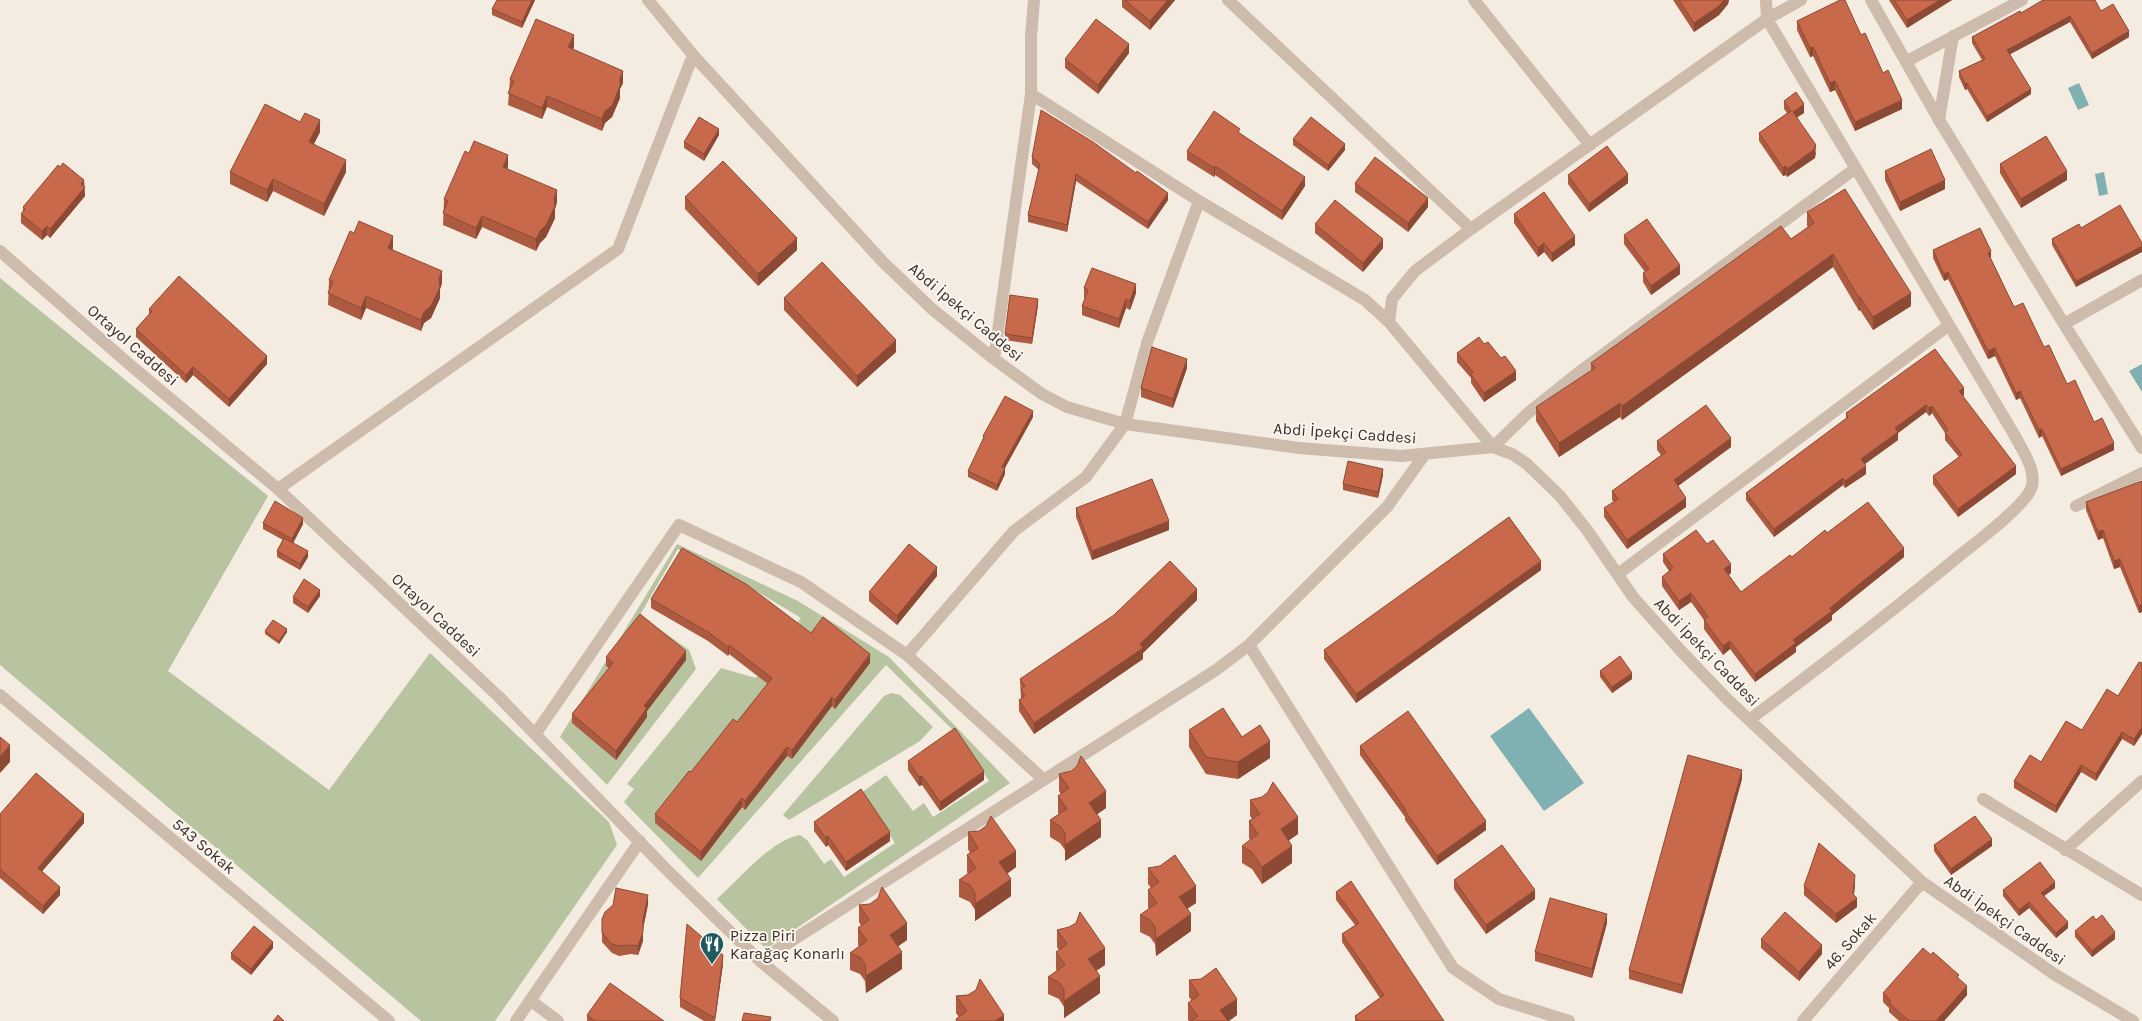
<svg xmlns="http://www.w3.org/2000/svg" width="2142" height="1021" font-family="Karla,sans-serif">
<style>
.green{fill:#b8c4a0}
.water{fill:#7fb0b2}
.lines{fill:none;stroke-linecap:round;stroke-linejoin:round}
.minor{stroke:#cdbbac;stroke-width:12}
.wall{fill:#ac5a40}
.shaded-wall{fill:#8c4a34}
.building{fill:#c8694b;stroke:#8c4a34}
.labels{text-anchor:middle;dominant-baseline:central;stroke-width:4;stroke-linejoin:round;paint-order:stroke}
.street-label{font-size:16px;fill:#3b302b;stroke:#fbf5ee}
.poi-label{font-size:16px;fill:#3b302b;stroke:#fbf5ee;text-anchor:start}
</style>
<rect width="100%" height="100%" fill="#f4ebe1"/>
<!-- green -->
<path class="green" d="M0 278 268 496 168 671 329 790 430 653 609 822 617 845 495 1021H421L0 665Z
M677 544 798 601 889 657 1010 783 766 949 717 899C739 879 771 840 800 835L807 840 824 864 831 859 844 877 895 843 861 793 886 775 913 811 924 803 933 817 989 781 957 734 886 665 698 878 624 802 634 789 627 784 721 668 756 678 801 618 748 586 707 638 737 582 678 549 640 615 689 650 696 669 607 785 560 737Z
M892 693 900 695 933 727 920 741 789 820 783 815 884 696Z"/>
<!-- water -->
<path class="water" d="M2079 83 2089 105 2078 110 2068 88Z
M2104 172 2108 194 2099 196 2095 174Z
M2142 364V392L2129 371Z
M1529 708 1584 783 1544 811 1490 736Z"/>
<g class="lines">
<!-- minor -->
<path class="minor" d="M648 0 693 55 883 262 932 309 994 359 1042 394 1067 407 1125 424 1299 448 1401 456 1493 447 1512 454 1527 464 1560 496 1587 530 1633 597 1681 651 1727 699 1922 882 2054 974 2133 1021
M1228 0 1471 229
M1474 0 1590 145
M1801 0 1767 19 1471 229 1415 271 1392 299 1389 322 1493 447 1528 413 1582 370 1856 168
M1871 0 1939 120 2064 324 2142 448
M1907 61 2022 0
M1031 94V37L1034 0
M1939 120 1953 36
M1199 201 1365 300 1389 322
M0 251 129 364 278 489 498 696 665 868 760 961 833 1021
M2064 324 2142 280
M994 359 1031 94 1199 201 1148 340 1125 424 1086 477 1014 531 907 655 1043 779
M278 489 618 249 693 55
M2076 506 2142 473
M1618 574 1948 326
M1249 645 1453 968 1499 999 1569 1021
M0 695 389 1021
M1749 720C1820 667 1890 613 1959 556 1975 543 2027 505 2032 486 2036 469 2022 450 2015 436L1767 19 1766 0
M536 733 679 525 801 582 907 655
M1983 799 2142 895
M2065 850 2142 781
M760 961 1216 670 1249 645 1387 507 1425 454
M530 1000 558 1021
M516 1021 640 841
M1803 1021 1922 882"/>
</g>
<!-- wall -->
<path class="wall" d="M497 0H535L522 28 492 15V9Z
M1122 0H1175L1150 30 1122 7Z
M1673 0H1729L1728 4 1719 15 1694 32Z
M1889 0H1952L1907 28Z
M2101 11 2129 37 2092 59 2070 22 2010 54 2031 94 1987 122 1967 89 1965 90 1959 77V71L1982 60 1972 43V37L2021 13Z
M1797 21 1861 35 1883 73 1902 109 1855 131 1835 90 1830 92 1813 56 1810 57 1797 30Z
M574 47 573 49 623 83 620 89V98L612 117 605 123 602 131 547 107 542 119 508 105 510 79Z
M1129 53 1098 94 1065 68V59Z
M1784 101 1804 113 1797 117 1816 153 1815 158 1787 177 1786 175 1783 176 1759 141V133L1787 113 1784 109Z
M320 132 314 144 346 172 324 216 273 191 267 202 230 184V172Z
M1240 134 1305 186 1282 220 1215 175 1214 177 1187 160V151Z
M719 135 704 161 684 148V142Z
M1293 139 1345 150 1328 171 1293 145Z
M1032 157 1168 200 1148 229 1076 181 1067 232 1028 222V215L1039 170 1032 164Z
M2000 164 2067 180 2021 208 2000 173Z
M508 167 507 169 557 202 555 209V218L546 237 540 243 536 251 482 227 476 239 443 225 444 199Z
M1885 171 1945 189 1900 211 1885 180Z
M1568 175 1628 183 1589 212 1568 184Z
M1355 183 1428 207 1408 232 1355 192Z
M84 187 85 196 50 238 47 235 42 240 21 223V214L23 211V207Z
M685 197 797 250 758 286 685 209Z
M1807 212 1911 306 1873 330 1860 310 1859 311 1833 267 1622 420 1620 417 1559 457 1536 421V407L1591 371V363L1791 239 1808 227 1807 226Z
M1514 214 1575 245 1552 262 1544 252 1538 257 1514 223Z
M1315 224 1383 248 1363 272 1315 233Z
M2081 228 2076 287 2052 245V239Z
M1624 235 1680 274 1651 295 1643 282V273L1645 272 1624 244Z
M393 248 392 249 442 283 440 289V298L431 318 424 323 421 331 366 308 361 320 328 305 329 280Z
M1933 250 1991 259 2014 307 2044 347 2067 384 2114 450 2061 476 2042 436 2039 438 2020 398 2016 400 1995 356 1988 359 1948 279 1944 281 1933 258Z
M1084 288 1136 293 1130 310 1126 308 1119 328 1082 315V306L1085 298 1084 297Z
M784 298 896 352 857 387 784 310Z
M1038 305 1032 344 1005 340V334Z
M149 309 267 364 229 407 193 375 186 383 136 337V329L149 315Z
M1457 353 1516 380 1484 402 1471 383V378L1457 362Z
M1187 368 1173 408 1141 397V388Z
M1964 395 1963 396 2016 474 1958 517 1933 484V476L1959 457 1945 440V433L1932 413 1929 416 1926 412 1898 433V440L1864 464 1866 474 1845 488 1843 485 1774 537 1746 500V493L1846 419V413Z
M1033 417 1005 468V474L997 491 968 477V471L983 441V436Z
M1657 441 1731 447 1678 486 1686 507 1627 549 1604 517V508L1614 502 1612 500V491L1661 455 1657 450Z
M1383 475 1378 498 1343 490V484Z
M2142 481V612L2139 613 2120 567 2114 569 2103 538 2098 540 2086 510V502Z
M1076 508 1169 530 1092 560 1076 517Z
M263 523 303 524 293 543 308 557 300 570 277 557V551L283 540 263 529Z
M1827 533 1904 557 1832 615V620L1796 647V652L1755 682 1730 649 1723 655 1704 629V620L1691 602 1679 610 1662 586V577L1669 571 1663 562V554L1707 544 1731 573 1729 575 1741 592Z
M1541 570 1356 703 1324 659V650Z
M937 576 897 625 869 601V592Z
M320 596 308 613 293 603V597Z
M651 599 811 633 870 663 835 709 832 706 792 759 787 756 745 810 742 807 701 861 655 823V814L691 772 737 722 768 684 729 654 728 656 708 641 651 608Z
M1197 600 1143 653V659L1034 734 1019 711V700L1021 699 1020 679Z
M265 631 287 632 279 644 265 634Z
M606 657 686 660 647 711V717L616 760 572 723V714L609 668 606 666Z
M2142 663V734L2134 746 2122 739 2096 781 2081 772 2056 813 2014 788V781L2041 762 2082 730 2118 696Z
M1600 671 1632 679 1612 693 1600 677Z
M1189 730 1242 737 1270 758 1238 779 1206 774 1189 747Z
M1360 746 1486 830 1437 865 1405 820V817L1360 755Z
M908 761 984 780 940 811 922 785 919 786 908 770Z
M1059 774 1106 808 1097 814 1101 837 1065 861V850L1060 843 1050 837V820L1059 814 1058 813V796L1061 794 1059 791Z
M1742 779 1682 994 1629 979V970Z
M1250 800 1298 834 1289 840 1292 863 1262 884 1252 869 1242 863V846L1250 840 1249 838V821L1252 819 1250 816Z
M0 814 84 823 42 871 60 895 43 914 0 878Z
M814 822 890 841 846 871 828 845 826 847 814 831Z
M968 832 1016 867 1007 874 1011 896 975 921V910L970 902 959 897V880L968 874 967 872V855L970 853 968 849Z
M1934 845 1992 846 1951 875 1934 851Z
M1148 868 1196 903 1187 909 1191 931 1156 956 1155 944 1150 937 1140 932V915L1149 909 1148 907V890L1151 888 1148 884Z
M1454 880 1535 899 1486 934 1454 889Z
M1855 884 1854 895 1857 907 1836 923 1804 895V886Z
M2055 888 2044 896 2068 928 2056 938 2029 908 2019 916 2003 896V890Z
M1336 892 1444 1021H1355V1016L1380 998 1342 942V934L1355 925 1336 900Z
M648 904 643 929V941L638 955 631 954 619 956 612 953 602 942V919Z
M859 905 907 940 898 946 902 969 866 993 865 981 860 974 850 970V953L859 946 858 945V928L861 925 859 922Z
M2096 920 2115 939 2092 957 2075 937V931Z
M1607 923 1592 978 1535 961V952Z
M1057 930 1105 965 1096 971 1100 993 1064 1018V1007L1059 999 1048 994V977L1057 971 1056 969V952L1059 950 1057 947Z
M1761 939 1822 954 1799 981 1761 948Z
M273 948 251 975 231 959V953Z
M723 964 715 1021H704L680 1007V998Z
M1959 979 1967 995 1944 1021H1899L1889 1012V1008L1883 1002V993Z
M1189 980 1237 1015 1229 1021H1189L1188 1020V1003L1192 1001 1189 997Z
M976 990 1004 1021H956V1019L959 1017 956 1013V996L968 995Z
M587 1015 664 1021H587Z"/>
<!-- shaded-wall -->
<path class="shaded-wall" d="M532 0H535L522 28V22Z
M1168 0H1175L1150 30V21Z
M1724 0H1729L1728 4 1719 15 1694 32V23Z
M1940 0H1952L1907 28V20Z
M2070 16V22L2007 56V50Z
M2129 31V37L2092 59V53Z
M574 35V47L568 59V47Z
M1129 44V53L1098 94V85Z
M1813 47V56L1810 57V48Z
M623 71V83L620 89V98L612 117 605 123 602 131V119Z
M1835 81V90L1830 92V83Z
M1967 83V89L1965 90V84Z
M2031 89V94L1987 122V116Z
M547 96V107L542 119V108Z
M1902 100V109L1855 131V122Z
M1804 104V113L1793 120V112Z
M320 120V132L309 153V142Z
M719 129V135L704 161V154Z
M1345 144V150L1328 171V165Z
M1816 145 1815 158 1787 177V169Z
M508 155V167L503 179V167Z
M346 160V172L324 216V204Z
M1215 166V175L1214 177V168Z
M1786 166V175L1783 176V168Z
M2067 171V180L2021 208V199Z
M1076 174V181L1067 232V225Z
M1628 174V183L1589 212V204Z
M1305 177V186L1282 220V211Z
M273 179V191L267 202V190Z
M84 180 85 196 50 238V229Z
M1945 180V189L1900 211V202Z
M557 190V202L555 209V218L546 237 540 243 536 251V239Z
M1168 193V200L1148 229V222Z
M1428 198V207L1408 232V223Z
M482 216V227L476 239V228Z
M47 226V235L42 240V231Z
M393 236V248L388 259V248Z
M1575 236V245L1552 262V253Z
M797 238V250L758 286V274Z
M1383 239V248L1363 272V263Z
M1544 243V252L1538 257V248Z
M2142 246V252L2076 287V281Z
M1991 251V259L1988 260V253Z
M1833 254V267L1622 420V406Z
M1680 265V274L1651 295V286Z
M442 271V283L440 289V298L431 318 424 323 421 331V320Z
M1948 272V279L1944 281V274Z
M1136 284V293L1130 310V301Z
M1911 293V306L1873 330V317Z
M366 296V308L361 320V308Z
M1860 297V310L1859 311V298Z
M1038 299V305L1032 344V338Z
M1126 299V308L1119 328V319Z
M896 340V352L857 387V376Z
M1995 348V356L1988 359V351Z
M267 356V364L229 407V399Z
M1187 359V368L1173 408V399Z
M193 367V375L186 383V375Z
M1516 371V380L1484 402V393Z
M1964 388V395L1959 398V391Z
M2020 391V398L2016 400V393Z
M1620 403V417L1559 457V443Z
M1926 405V412L1898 433V440L1861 467V459L1895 428Z
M1932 406V413L1929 416V408Z
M1033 411V417L1002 473V467Z
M2042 429V436L2039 438V430Z
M1731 438V447L1674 489V480Z
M2114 443V450L2061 476V469Z
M1866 466V474L1845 488V481Z
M2016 466V474L1958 517V509Z
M1005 468V474L997 491V485Z
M1383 469V475L1378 498V492Z
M1843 478V485L1774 537V529Z
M1686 498V507L1627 549V540Z
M303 518V524L292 545V539Z
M1169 521V530L1092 560V551Z
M2103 530V538L2098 540V532Z
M1904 548V557L1832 615V620L1796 647V652L1755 682V674L1830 608Z
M308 551V557L300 570V564Z
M2120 559V567L2114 569V561Z
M1541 561V570L1356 703V694Z
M1731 564V573L1724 577V569Z
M937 567V576L897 625V616Z
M1197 589V600L1143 653V659L1034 734V723L1140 644Z
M320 590V596L308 613V607Z
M1691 593V602L1679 610V601Z
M2142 605V612L2139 613V606Z
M287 629V632L279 644V641Z
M1730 641V649L1723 655V646Z
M729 645V654L728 656V647Z
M686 651V660L647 711V717L616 760V751L644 706Z
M870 654V663L835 709V700Z
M1632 673V679L1612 693V687Z
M832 697V706L792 759V750Z
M2142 727V734L2134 746V739Z
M2122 732V739L2096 781V774Z
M1270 741V758L1238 779V762Z
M10 745V762L0 773V757Z
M787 747V756L745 810V801Z
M2081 765V772L2056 813V806Z
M1742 770V779L1682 994V985Z
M984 771V780L940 811V802Z
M922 776V785L919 786V777Z
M1106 791V808L1089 820V803Z
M742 798V807L701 861V852Z
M84 814V823L38 876V868Z
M1298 817V834L1281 846V829Z
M1101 820V837L1065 861V845Z
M1486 821V830L1437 865V856Z
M890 832V841L846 871V862Z
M828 836V845L826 847V838Z
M1992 839V846L1951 875V869Z
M1292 846V863L1262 884V867Z
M1016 851V867L999 879V862Z
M1855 875V884L1853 902 1857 898V907L1836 923V914L1853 894Z
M1011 879V896L975 921V904Z
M2055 882V888L2041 898V893Z
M1196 886V903L1179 914V897Z
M60 887V895L43 914V906Z
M1535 890V899L1486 934V925Z
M648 895V904L643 929V920Z
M2029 902V908L2019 916V910Z
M1191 914V931L1156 956V939Z
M1607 914V923L1592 978V969Z
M2068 922V928L2056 938V933Z
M907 923V940L890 952V935Z
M643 932V941L638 955V946Z
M2115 932V939L2092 957V951Z
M273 942V948L251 975V969Z
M1822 945V954L1799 981V972Z
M1105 948V965L1088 976V959Z
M902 952V969L866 993V976Z
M723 955V964L715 1021Z
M1100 976V993L1064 1018V1001Z
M1967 986V995L1944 1021H1936Z
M1237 999V1015L1229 1021H1220V1010Z
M1004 1015V1021H995Z"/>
<!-- building -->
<path class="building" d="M497 0H532L522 22 492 9Z
M1125 0H1168L1150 21Z
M1679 0H1724L1719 6 1694 23Z
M1840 0H1845L1861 35 1865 33 1883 73 1888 70 1902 100 1855 122 1835 81 1830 83 1813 47 1810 48 1797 21Z
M1894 0H1940L1907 20Z
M2043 0H2095L2101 11 2113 4 2129 31 2092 53 2070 16 2007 50 2031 89 1987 116 1967 83 1965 84 1959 71 1985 59 1972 37 2020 11 2021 13Z
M536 19 574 35 568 47 623 71 620 78V86L612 106 605 111 602 119 547 96 542 108 508 93 514 81 510 79Z
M1096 19 1129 44 1098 85 1065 59Z
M1796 92 1804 104 1793 112 1816 145 1814 147 1815 149 1787 169 1786 166 1783 168 1759 133 1791 111 1784 101Z
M265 104 300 122 305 113 320 120 309 142 346 160 324 204 273 179 267 190 230 172Z
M1041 110 1093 142 1136 173 1137 171 1168 193 1148 222 1076 174 1067 225 1028 215 1040 164 1032 157Z
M1214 111 1240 129 1238 132 1305 177 1282 211 1215 166 1214 168 1187 151Z
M699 117 719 129 704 154 684 142Z
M1311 117 1345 144 1328 165 1293 139Z
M2046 136 2067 171 2021 199 2000 164Z
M474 141 508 155 503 167 557 190 554 198 555 206 546 225 540 231 536 239 482 216 476 228 443 213 448 201 444 199 465 151 469 153Z
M1607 146 1628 174 1589 204 1568 175Z
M1931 149 1945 180 1900 202 1885 171Z
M1375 157 1428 198 1408 223 1355 183Z
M723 161 797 238 758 274 685 197Z
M63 163 84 180 81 184 85 187 50 229 47 226 42 231 21 214 25 209 23 207 58 165 60 167Z
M1845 189 1911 293 1873 317 1860 297 1859 298 1833 254 1622 406 1620 403 1559 443 1536 407 1595 368 1591 363 1781 226 1791 239 1814 223 1807 212Z
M1544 192 1575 236 1552 253 1544 243 1538 248 1514 214Z
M1335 200 1383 239 1363 263 1315 224Z
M2120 205 2142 243V246L2076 281 2052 239 2079 224 2081 228Z
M1647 219 1680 265 1651 286 1643 273 1649 269 1624 235Z
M359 221 393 236 388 248 442 271 439 278 440 287 431 306 424 312 421 320 366 296 361 308 328 293 333 282 329 280 350 231 354 233Z
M1980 228 1991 251 1988 253 2014 307 2023 303 2044 347 2049 345 2067 384 2075 380 2094 422 2102 418 2114 443 2061 469 2042 429 2039 430 2020 391 2016 393 1995 348 1988 351 1948 272 1944 274 1933 250Z
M822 262 896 340 857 376 784 298Z
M1092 268 1136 284 1130 301 1126 299 1119 319 1082 306 1088 290 1084 288Z
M179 276 267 356 229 399 193 367 186 375 136 329 152 311 149 309Z
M1010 295 1038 299 1032 338 1005 334Z
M1479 337 1484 344 1488 342 1501 358 1505 356 1516 371 1484 393 1471 374 1473 372 1457 353Z
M1152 347 1187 359 1173 399 1141 388Z
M1935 349 1964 388 1959 391 2016 466 1958 509 1933 476 1962 455 1945 432 1948 430 1932 406 1929 408 1926 405 1895 428 1898 432 1861 459 1866 466 1845 481 1843 478 1774 529 1746 493 1848 417 1846 413Z
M1005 396 1033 411 1002 467 1005 468 997 485 968 471 984 437 983 436Z
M1706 405 1731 438 1674 480 1686 498 1627 540 1604 508 1618 499 1612 491 1666 452 1657 441Z
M1348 461 1383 469 1378 492 1343 484Z
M1152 479 1169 521 1092 551 1076 508Z
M2142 481V605L2139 606 2120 559 2114 561 2103 530 2098 532 2086 502Z
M275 501 303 518 292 539 263 523Z
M1868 502 1904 548 1830 608 1832 611 1793 640 1796 643 1755 674 1730 641 1723 646 1704 620 1708 617 1691 593 1679 601 1662 577 1673 568 1663 554 1696 530 1707 544 1713 540 1731 564 1724 569 1741 592 1790 555 1792 557 1825 530 1827 533Z
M1509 517 1541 561 1356 694 1324 650Z
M284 538 308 551 300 564 277 551Z
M909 544 937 567 897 616 869 592Z
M682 548 746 584 811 633 823 617 870 654 835 700 832 697 792 750 787 747 745 801 742 798 701 852 655 814 689 771 691 772 733 719 737 722 772 678 729 645 728 647 708 632 651 599Z
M1170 561 1197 589 1140 644 1143 648 1034 723 1019 700 1025 696 1021 689 1025 686 1020 679 1114 615Z
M304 579 320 590 308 607 293 597Z
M640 614 686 651 644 706 647 708 616 751 572 714 613 663 606 657Z
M273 620 287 629 279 641 265 631Z
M1620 656 1632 673 1612 687 1600 671Z
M2139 662 2142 663V727L2134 739 2122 732 2096 774 2081 765 2056 806 2014 781 2030 755 2041 762 2066 721 2082 730 2107 689 2118 696Z
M1223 708 1242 737 1260 725 1270 741 1238 762 1206 757 1189 730Z
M1408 711 1486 821 1437 856 1405 811 1406 810 1360 746Z
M955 728 984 771 940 802 922 776 919 777 908 761Z
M0 737 10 745 0 757Z
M1688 755 1742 770 1682 985 1629 970Z
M1081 756 1106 791 1089 803 1101 820 1065 845V833L1060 826 1050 820 1067 809 1058 796 1069 788 1059 774 1071 771 1077 766Z
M36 773 84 814 38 868 60 887 43 906 0 869V814Z
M1273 782 1298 817 1281 829 1292 846 1262 867 1252 852 1242 846 1258 834 1249 821 1260 814 1250 800 1262 797 1268 792Z
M861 789 890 832 846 862 828 836 826 838 814 822Z
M991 816 1016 851 999 862 1011 879 975 904V893L970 885 959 880 976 868 967 855 978 848 968 832 979 831 986 826Z
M1975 816 1992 839 1951 869 1934 845Z
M1819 843 1855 875 1853 894 1857 898 1836 914 1804 886Z
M1502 845 1535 890 1486 925 1454 880Z
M1175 855 1196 886 1179 897 1191 914 1156 939 1155 927 1150 920 1140 915 1157 903 1148 890 1159 882 1148 868 1160 866Z
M2040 862 2055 882 2041 893 2068 922 2056 933 2029 902 2019 910 2003 890Z
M1351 881 1444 1021H1358L1355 1016 1384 995 1342 934 1359 923 1336 892Z
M882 887 907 923 890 935 902 952 866 976 865 964 860 957 850 953 867 941 858 928 869 920 859 905 870 904 878 898Z
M616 888 648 895 643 920V932L638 946 631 945 619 946 612 944 602 933V919L605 912 613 905Z
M1550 898 1607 914 1592 969 1535 952Z
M1080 912 1105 948 1088 959 1100 976 1064 1001V990L1059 982 1048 977 1065 965 1056 952 1067 944 1057 930 1069 927 1076 923Z
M1785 912 1822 945 1799 972 1761 939Z
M2102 915 2115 932 2092 951 2075 931 2093 916 2096 920Z
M687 924 723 955 715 1018 680 998Z
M254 926 273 942 251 969 231 953Z
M1923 948 1931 955 1933 952 1959 975 1957 977 1967 986 1936 1021H1909L1889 1003 1891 1001 1883 993Z
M1216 968 1237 999 1220 1010 1228 1021H1191L1198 1016 1188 1003 1199 995 1189 980 1201 979Z
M980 979 1004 1015 995 1021H957L956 1019 967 1011 956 996 968 995 976 990Z
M610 983 664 1021H595L587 1015Z
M744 1013 771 1017 770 1021H742Z
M278 1015 284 1021H273Z"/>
<!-- icons -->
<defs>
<g id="restaurant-pin" transform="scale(1.25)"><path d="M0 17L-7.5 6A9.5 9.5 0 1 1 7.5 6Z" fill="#1f5a5e" stroke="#fbf5ee"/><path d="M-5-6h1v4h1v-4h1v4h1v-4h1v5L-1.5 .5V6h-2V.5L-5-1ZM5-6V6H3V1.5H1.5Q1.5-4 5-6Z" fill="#fff"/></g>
</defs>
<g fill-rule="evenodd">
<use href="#restaurant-pin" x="712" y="944"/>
</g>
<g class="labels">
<!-- street labels -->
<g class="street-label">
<text transform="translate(966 312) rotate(40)">Abdi İpekçi Caddesi</text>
<text transform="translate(133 345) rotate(41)">Ortayol Caddesi</text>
<text transform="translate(1345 433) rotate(4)">Abdi İpekçi Caddesi</text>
<text transform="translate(436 615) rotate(43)">Ortayol Caddesi</text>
<text transform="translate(1707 652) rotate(46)">Abdi İpekçi Caddesi</text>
<text transform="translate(204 846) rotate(40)">543 Sokak</text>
<text transform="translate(2005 920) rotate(35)">Abdi İpekçi Caddesi</text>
<text transform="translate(1850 941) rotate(-49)">46. Sokak</text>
</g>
<!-- poi labels -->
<g class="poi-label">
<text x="730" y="935">Pizza Piri<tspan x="730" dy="18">Karağaç Konarlı</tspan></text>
</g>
</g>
</svg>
